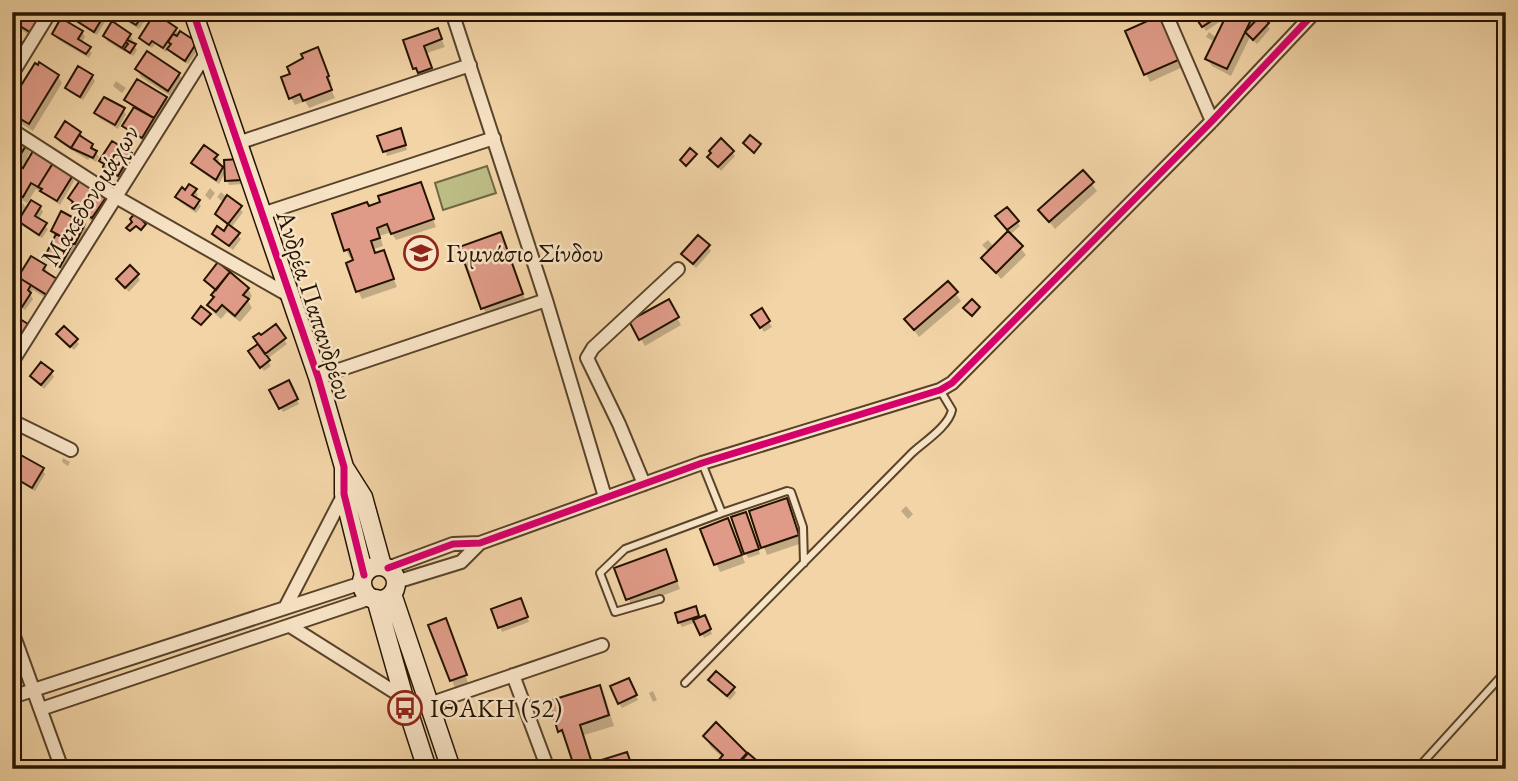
<svg xmlns="http://www.w3.org/2000/svg" width="1518" height="781" font-family="'EB Garamond',serif">
<style>
.green{fill:#bdbc85;stroke:#706842;stroke-width:2}
.shadow{fill:#0003}
.building{fill:#df9b87;stroke:#241300;stroke-width:2}
.lines{fill:none;stroke-linecap:round;stroke-linejoin:round}
.lane-casing{stroke:#58432a;stroke-width:10}
.street-casing{stroke:#58432a;stroke-width:16}
.secondary-casing{stroke:#241300;stroke-width:21}
.lane{stroke:#f7e3c5;stroke-width:6}
.street{stroke:#f7e3c5;stroke-width:12}
.secondary{stroke:#f7e3c5;stroke-width:18}
.cycleway-casing{stroke:#f7e3c5;stroke-width:11}
.cycleway{stroke:#d6006c;stroke-width:7}
.labels{text-anchor:middle;dominant-baseline:central;stroke-width:5;stroke-linejoin:round;paint-order:stroke}
.street-label{font-size:26px;fill:#241300;stroke:#f7e3c5}
.poi-label{font-size:26px;fill:#241300;stroke:#f7e3c5;text-anchor:start}
</style>
<rect width="100%" height="100%" fill="#f2d4a6"/>
<filter id="stains"><feTurbulence type="fractalNoise" baseFrequency=".00286" numOctaves="4"/><feColorMatrix values="0 0 0 0 .2 0 0 0 0 .09 0 0 0 0 .02 0 0 0 .5 -.17"/></filter>
<radialGradient id="worn" r=".72"><stop offset=".6" stop-color="#630" stop-opacity="0"/><stop offset="1" stop-color="#630" stop-opacity=".3"/></radialGradient>
<!-- green -->
<path class="green" d="M487 166 496 193 443 210 435 183Z"/>
<!-- shadow -->
<path class="shadow" d="M12 12H54L37 40 15 26 12 30Z
M122 12H151L139 29 123 19Z
M156 12H186L187 16 169 22 166 16 161 18 176 29 179 35 196 44 199 48 188 64 172 54 169 48 166 52 155 44 152 48 144 42 141 38Z
M265 12H282L283 16 269 22Z
M289 12H302L291 16Z
M1194 12H1227L1229 15 1252 18 1255 24 1261 18 1270 29 1257 44 1250 37 1231 76 1212 66 1207 59 1215 42 1206 37 1209 32 1217 38 1227 17 1206 31Z
M1271 12H1292L1281 22Z
M105 13 107 18 97 35 77 23 74 18Z
M1167 24 1185 66 1150 82 1127 32Z
M437 30 445 47 427 53 435 76 423 80 414 68 405 41Z
M82 32 85 37 81 43 92 53 89 58 57 39 54 34Z
M130 35 133 40 131 42 137 50 133 56 126 50 125 52 107 41 105 36Z
M317 49 332 84 329 85 335 98 309 108 305 101 295 105 291 98 292 75Z
M137 69 179 74 183 81 172 97 141 77Z
M58 76 62 83 33 131 12 118V103Z
M92 76 95 81 83 100 69 92 67 88Z
M116 81 126 88 122 93 113 86Z
M166 98 170 106 145 142 127 131 124 126 134 110 126 100Z
M123 110 126 114 118 129 99 118 96 113Z
M80 133 92 146 99 157 96 162 90 158 88 160 59 142 57 137Z
M403 135 407 150 387 156 380 137Z
M12 137 25 145 30 153 27 157 29 160 71 177 74 181 60 205 36 189 27 203 20 199 22 201H19V207L23 203 27 210 40 207 43 212 38 220 48 229 42 238 23 226 20 221 24 215 17 210 12 216V200L14 201 17 197 12 194Z
M732 152 735 156 721 171 710 157Z
M131 154 134 159 121 180 108 171 101 161Z
M217 156 219 160 217 164 225 173 219 184 196 168 193 164Z
M239 161 243 184 229 185 227 180Z
M1083 172 1097 191 1055 229 1040 210Z
M420 184 436 227 396 240 391 232 380 236 383 246 374 249 375 255 383 252 397 287 362 299 358 291 355 261 354 257 350 258 346 250 334 215 369 208Z
M210 188 215 193 210 200 205 195Z
M195 190 198 195 195 199 201 206 196 213 180 202 177 197Z
M221 192 243 212 231 228 241 239 233 250 214 234 224 233 229 226 217 214 224 203 217 197Z
M105 197 110 205 96 224 78 212 70 199Z
M1000 221 1017 222 1020 226 1010 235 1026 255 1001 279 983 258 989 252 982 245 988 240 994 247 1010 232Z
M84 225 87 230 63 270 48 262 46 258 55 236 53 231Z
M500 234 506 245 527 305 489 319 483 308 461 248Z
M708 247 711 251 696 268 683 254Z
M44 266 49 274 52 302 33 290 30 294 33 299 25 310 12 302V287L16 289 22 280 20 277Z
M137 275 140 280 129 292 118 280Z
M206 280 248 289 252 296 248 301 252 308 240 322 227 312 221 319 214 313 209 305 215 298 217 291Z
M948 283 961 301 919 337 906 319Z
M668 302 681 325 645 346 631 322Z
M762 311 772 327 764 332 754 316Z
M12 316 27 326 30 330 12 363Z
M275 326 287 344 267 359 271 366 264 371 253 356 260 345V337Z
M61 339 76 340 79 344 74 350Z
M51 372 54 377 44 389 32 376Z
M288 383 299 404 283 412 272 391Z
M13 399 21 404V409L12 404Z
M63 458 70 462 68 466 62 462Z
M42 469 45 474 35 491 12 478V470Z
M786 500 802 543 767 555 751 512Z
M906 506 913 514 908 519 901 511Z
M733 518H748L760 554 748 558Z
M728 520 745 563 720 572 702 530Z
M669 559 680 589 632 607 617 569Z
M523 605 529 622 502 632 493 610Z
M698 612 700 619 707 622 712 634 704 638 696 622 682 627 679 622Z
M430 626H447L468 683 455 688Z
M710 680 733 688 736 693 730 700Z
M631 685 638 700 622 708 619 703Z
M599 687 605 697 614 726 584 735 594 765 626 754 633 769H579L567 741 560 731Z
M653 691 657 700 653 702 649 693Z
M705 737 746 754 762 769H713L723 758 711 747Z"/>
<!-- building -->
<path class="building" d="M12 12H42L45 14 33 34 12 21Z
M71 12H106L94 32 72 18Z
M120 12H145L136 25 118 14Z
M1192 12H1225L1202 27Z
M1228 12H1245L1253 16 1227 69 1205 59Z
M155 13 177 28 163 48 152 41 149 45 139 38Z
M1163 14 1183 58 1144 75 1125 31Z
M1261 15 1269 23 1253 40 1245 32Z
M61 18 83 31 78 39 91 47 86 54 52 34Z
M112 21 131 34 127 40 136 44 130 53 124 49 128 44 126 42 122 48 103 36Z
M438 28 442 39 424 46 432 68 418 73 416 68 413 69 403 40Z
M180 31 197 42 185 61 167 49 171 44 168 42 173 34 177 36Z
M12 36 25 44 14 62 12 61Z
M318 47 329 76 327 77 332 90 303 101 300 94 289 99 281 77 290 74 287 67 303 58 301 54Z
M147 51 180 73 168 91 135 69Z
M39 62 59 75 29 124 12 114V100L35 63 38 65Z
M78 66 93 75 80 97 65 88Z
M137 79 167 97 154 118 124 100Z
M104 97 125 108 115 125 94 113Z
M134 107 154 118 142 138 122 126Z
M65 121 81 132 71 148 55 137Z
M401 128 406 145 383 152 377 136Z
M12 135 27 144 12 168Z
M79 135 93 144 91 148 97 151 93 158 71 148Z
M750 135 761 144 754 153 743 143Z
M721 138 734 151 718 167 707 157 711 153 709 151Z
M112 141 132 153 118 176 103 167 104 164 99 161Z
M204 145 218 155 214 159 223 167 216 180 191 163Z
M690 148 697 154 686 166 680 160Z
M33 151 53 163 38 187 31 183 23 197 12 190V168L15 163 23 168Z
M240 159 241 180 225 181 224 160Z
M53 163 73 175 57 201 40 191 42 189 38 187Z
M1083 170 1094 182 1049 222 1038 210Z
M81 179 107 196 92 218 72 204 73 202 68 198Z
M421 182 434 219 391 234 387 224 377 228 380 238 371 241 375 253 384 250 394 279 356 292 346 263 353 260 349 249 344 251 332 214 367 202 369 206 380 202 378 196Z
M189 184 197 189 192 195 200 200 194 209 175 197 182 187 185 190Z
M227 195 242 206 228 224 215 214Z
M31 200 41 206 35 216 47 223 39 235 18 221Z
M1007 207 1019 221 1007 230 995 216Z
M61 211 85 224 75 244 51 231Z
M135 213 146 224 141 230 136 226 130 231 126 228 132 222 130 219Z
M228 224 240 233 229 246 212 234 217 226 224 231Z
M1008 231 1023 246 996 273 981 258Z
M501 232 523 294 481 309 459 247Z
M56 234 73 243 60 267 44 258Z
M698 235 710 245 693 264 681 254Z
M31 256 46 265 43 270 57 279 47 295 18 277Z
M218 262 230 272 216 290 204 280Z
M130 265 139 274 125 288 116 279Z
M230 272 249 288 243 295 249 299 235 316 222 305 216 312 207 305 214 297 211 295Z
M21 279 31 285 28 290 31 293 22 307 12 301V285L16 287Z
M948 281 958 292 914 330 904 319Z
M669 299 679 317 639 340 629 321Z
M972 299 980 307 972 316 963 308Z
M201 306 211 314 201 325 192 318Z
M762 308 770 321 760 328 751 315Z
M12 314 28 324 16 343 12 340Z
M276 324 286 338 265 354 253 337 259 333 261 335Z
M64 326 78 339 70 347 56 334Z
M258 344 270 360 260 368 248 351Z
M41 362 53 371 41 385 30 376Z
M289 380 298 399 279 409 269 390Z
M19 454 44 468 32 488 12 476V466Z
M787 498 799 535 761 548 749 511Z
M746 512 759 549 744 554 731 517Z
M728 518 742 555 714 565 700 529Z
M666 549 677 581 626 600 614 568Z
M521 598 528 617 498 628 491 609Z
M696 606 699 616 678 623 675 613Z
M705 615 711 629 700 635 693 620Z
M446 618 467 675 450 681 428 625Z
M716 671 735 687 727 696 708 680Z
M629 678 637 695 618 704 610 686Z
M600 685 609 715 580 725 590 757 592 763 627 752 632 766 624 769H579L576 762 573 763 562 730 558 732 549 701Z
M716 722 747 753 735 766 737 769H711L723 755 703 736Z
M748 753 762 765 758 769H740L737 766Z"/>
<g class="lines">
<!-- lane casing -->
<g class="lane-casing">
<path id="lane" d="M702 463 722 513 787 491 791 492 803 527 804 563
M660 599 615 612 600 573 625 549 722 513
M685 683 912 453C924 442 949 426 952 410L940 390
M1417 769 1506 671"/>
</g>
<!-- street casing -->
<g class="street-casing">
<path id="street" d="M452 12 546 300 605 497
M1165 12 1212 121
M12 74 50 12
M12 130 116 197 290 296
M238 143 470 65
M262 214 494 138
M12 362 207 52
M318 377 546 300
M12 421 71 450
M644 484 619 424 587 358 593 348 678 269
M388 568 453 544 480 543 702 463 940 390 952 383 1212 121 1315 12
M396 582 461 562 480 543
M285 608 344 494
M290 626 404 698
M12 631 62 769
M513 675 548 769
M12 697 362 583
M429 704 602 645
M41 709 371 598"/>
</g>
<!-- secondary casing -->
<g class="secondary-casing">
<path id="secondary" d="M193 12 318 377 344 467V494L364 575
M344 467 363 497 382 566
M362 583a17 17 0 1 1 34 0a17 17 0 1 1-34 0Z
M392 594 451 769
M376 599 404 698 427 769"/>
</g>
<!-- lane -->
<use href="#lane" class="lane"/>
<!-- street -->
<use href="#street" class="street"/>
<!-- secondary -->
<use href="#secondary" class="secondary"/>
<!-- cycleway casing -->
<g class="cycleway-casing">
<path id="cycleway" d="M193 12 318 377 344 467V494L364 575
M388 568 453 544 480 543 702 463 940 390 952 383 1212 121 1315 12"/>
</g>
<!-- cycleway -->
<use href="#cycleway" class="cycleway"/>
</g>
<!-- icons -->
<defs>
<g id="school-ring" transform="scale(1.75)"><circle r="9.5" fill="#f7e3c5" stroke="#8f2418" stroke-width="1.5"/><path d="M0-5L7-2L0 1L-7-2ZM-4 1L0 2.5L4 1V4Q0 6-4 4Z" fill="#8f2418"/></g>
<g id="bus-ring" transform="scale(1.75)"><circle r="9.5" fill="#f7e3c5" stroke="#8f2418" stroke-width="1.5"/><path d="M-5-6H5V4H4V6H2V4H-2V6H-4V4H-5ZM-3.5-4V0h7V-4ZM-3.5 1.2v1.5H-2V1.2ZM2 1.2v1.5H3.5V1.2Z" fill="#8f2418"/></g>
</defs>
<g fill-rule="evenodd">
<use href="#school-ring" x="421" y="253"/>
<use href="#bus-ring" x="405" y="708"/>
</g>
<g class="labels">
<!-- street labels -->
<g class="street-label">
<text transform="translate(90 195) rotate(-58)">Μακεδονομάχων</text>
<text transform="translate(315 305) rotate(72)">Ανδρέα Παπανδρέου</text>
</g>
<!-- poi labels -->
<g class="poi-label">
<text x="446" y="253">Γυμνάσιο Σίνδου</text>
<text x="430" y="708">ΙΘΑΚΗ (52)</text>
</g>
</g>
<!-- margin -->
<rect width="1518" height="781" fill="none" stroke="#f2d4a6" stroke-width="42"/>
<rect x="14" y="14" width="1490" height="753" fill="none" stroke="#241300" stroke-width="3.5"/>
<rect x="21" y="21" width="1476" height="739" fill="none" stroke="#241300" stroke-width="2"/>
<rect width="100%" height="100%" filter="url(#stains)"/>
<rect width="100%" height="100%" fill="url(#worn)"/>
</svg>
